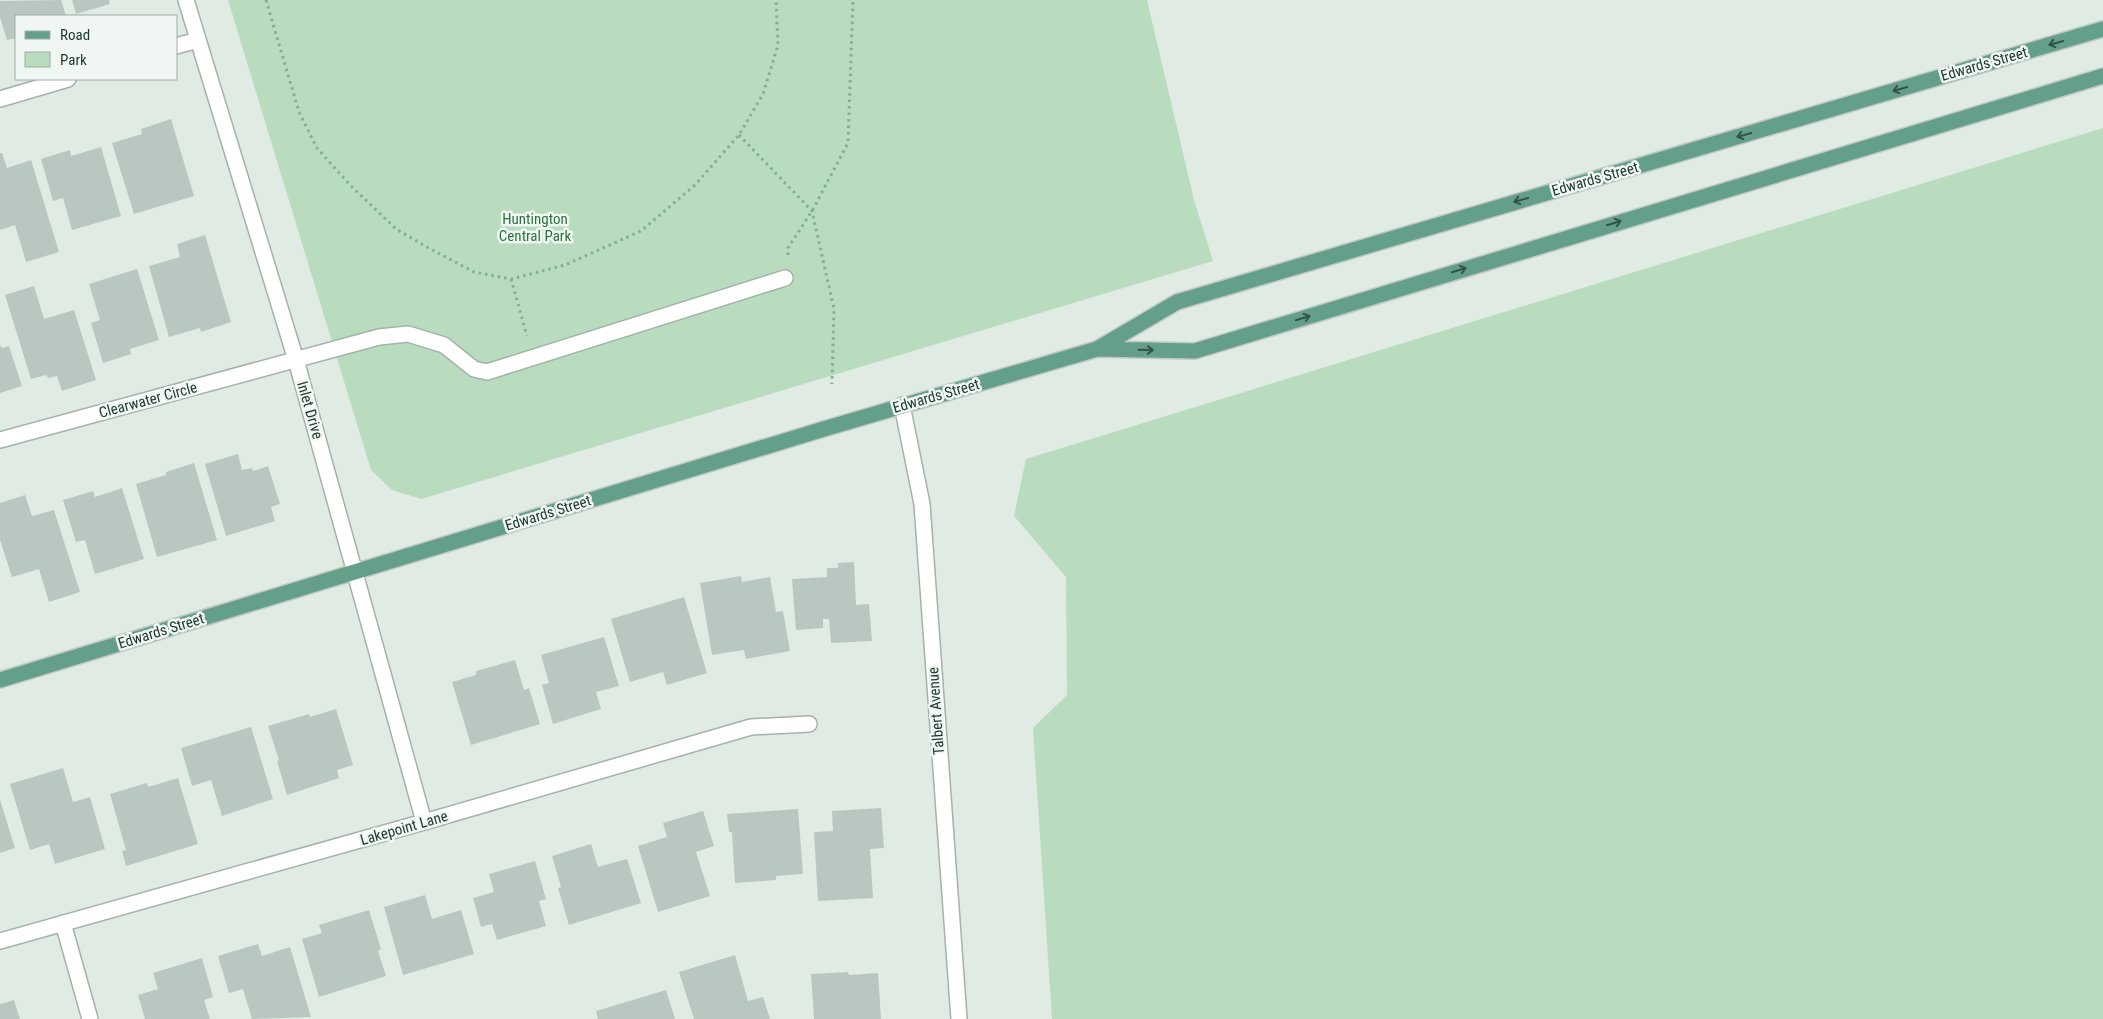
<svg xmlns="http://www.w3.org/2000/svg" width="2103" height="1019" font-family="'Roboto Condensed',sans-serif">
<style>
.green{fill:#b8dcbd}
.building{fill:#b8c8c0}
.lines{fill:none;stroke-linecap:round;stroke-linejoin:round}
.minor-casing{stroke:#a3b3aa;stroke-width:18}
.major-casing{stroke:#c1c8c5;stroke-width:18}
.path{stroke:#80af9a;stroke-width:3;stroke-dasharray:2.5 4;stroke-linecap:butt}
.minor{stroke:#fff;stroke-width:15}
.major{stroke:#64a089;stroke-width:15}
.oneway{stroke:#315446}
.labels{text-anchor:middle;dominant-baseline:central;stroke-width:5;stroke-linejoin:round;paint-order:stroke}
.street-label{font-size:15px;fill:#203b30;stroke:#f0f7f3}
.park-label{font-size:15px;fill:#2b723d;stroke:#f0f7f3}
</style>
<rect width="100%" height="100%" fill="#e0ebe4"/>
<!-- green -->
<path class="green" d="M228 0H1147L1194 200 1213 261 421 499 392 490 371 470Z
M2103 128V1019H1052L1033 728 1067 695 1066 577 1014 516 1026 459Z"/>
<!-- building -->
<path class="building" d="M61 0 66 16H16V38L7 40 0 17V1Z
M72 0H109L110 4 76 14Z
M171 119 194 196 134 214 112 143 142 134 141 129Z
M101 147 121 216 72 230 63 198 53 201 41 159 70 150 71 156Z
M0 153H2L7 168 31 160 59 252 26 262 15 225 0 230Z
M205 235 231 322 201 332 200 328 169 337 149 266 180 257 177 244Z
M137 269 159 340 130 349 131 354 103 363 91 323 100 320 89 284Z
M34 286 44 319 74 310 96 380 62 391 57 376 48 378 46 375 31 379 5 295Z
M0 345 2 348 9 346 22 386 0 393Z
M238 454 242 470 252 468 253 471 268 466 280 504 271 507 275 521 226 536 205 464Z
M194 463 217 540 157 557 136 484 166 475V472Z
M122 488 144 559 95 574 85 540 76 542 63 500 93 491 95 497Z
M25 495 32 516 54 510 80 592 49 602 39 569 12 577 0 540V503Z
M854 562 856 605 869 604 872 641 831 643 829 619H823V628L796 630 792 579 827 577V568H838V563Z
M741 576 742 582 770 577 776 612 783 611 790 651 746 659 744 650 712 655 700 583Z
M684 597 707 673 667 685 663 672 630 682 611 619Z
M604 637 619 686 596 692 601 709 553 724 542 685 549 683 541 655Z
M515 660 524 690 529 688 540 724 471 745 452 682 476 675V671Z
M336 709 353 765 337 770 339 778 287 795 277 761 279 760 268 726 309 714 310 717Z
M251 727 273 799 222 816 211 780 192 786 181 748Z
M63 768 73 802 90 797 105 849 55 864 49 844 30 850 10 784Z
M178 778 198 844 126 866 122 851 126 850 110 794 147 783 148 787Z
M0 800 15 848 0 853Z
M881 808 884 848 870 849 873 898 818 901 814 832 833 831 832 811Z
M798 809 803 874 776 876V880L735 883 732 832H729L727 814Z
M703 811 714 846 696 852 710 896 658 912 638 846 667 837 663 823Z
M591 844 598 867 627 859 641 903 569 925 558 888 561 887 552 856Z
M535 861 546 899 539 901 546 926 497 940 492 924 481 927 473 898 494 892 489 874Z
M425 895 432 919 461 910 474 954 403 975 384 907Z
M369 910 381 949 378 951 386 976 319 997 302 939 322 933 319 925Z
M258 944 262 956 290 947 311 1017 252 1019 243 989 229 993 218 956Z
M735 955 748 1001 763 997 770 1019H694L679 972Z
M202 958 213 997 204 1000 210 1019H145L138 995 158 989 153 973Z
M848 972 849 975 878 973 881 1019H814L811 974Z
M666 990 675 1019H598L596 1011Z
M14 1000 20 1019H0V1004Z"/>
<g class="lines">
<!-- minor casing -->
<g class="minor-casing">
<path id="minor" d="M186 0 296 360 424 822
M176 46 198 40
M0 99 68 79
M902 405 922 504 959 1019
M0 440 379 337 408 334 444 345 474 369 487 372 785 278
M63 923 90 1019
M0 941 424 822 751 727 809 724"/>
</g>
<!-- major casing -->
<g class="major-casing">
<path id="major" d="M1098 349 1195 351 2103 76
M0 680 827 428 1097 349 1177 302 2103 29"/>
</g>
<!-- path -->
<path class="path" d="M266 0 299 112 317 148 350 185 396 229 427 247 474 272 511 279 565 265 641 231 695 185 739 135 763 94 778 45 776 0
M739 135 812 211 834 309 832 384
M788 255V248L812 211 848 143 853 0
M511 279 527 336"/>
<!-- minor -->
<use href="#minor" class="minor"/>
<!-- major -->
<use href="#major" class="major"/>
</g>
<!-- one-way arrows -->
<defs><path id="oneway-shaft" d="M-6 0H5M1.5-3L5.5 0L1.5 3" fill="none" stroke-width="1.6" stroke-linecap="round" stroke-linejoin="round" transform="scale(1.25)"/></defs>
<g class="oneway">
<use href="#oneway-shaft" transform="translate(2056 43) rotate(164)"/>
<use href="#oneway-shaft" transform="translate(1900 89) rotate(164)"/>
<use href="#oneway-shaft" transform="translate(1744 135) rotate(164)"/>
<use href="#oneway-shaft" transform="translate(1521 200) rotate(164)"/>
<use href="#oneway-shaft" transform="translate(1614 223) rotate(-17)"/>
<use href="#oneway-shaft" transform="translate(1459 270) rotate(-17)"/>
<use href="#oneway-shaft" transform="translate(1303 318) rotate(-17)"/>
<use href="#oneway-shaft" transform="translate(1146 350) rotate(1)"/>
</g>
<g class="labels">
<!-- street labels -->
<g class="street-label">
<text transform="translate(1984 64) rotate(-16)">Edwards Street</text>
<text transform="translate(1595 179) rotate(-16)">Edwards Street</text>
<text transform="translate(936 396) rotate(-16)">Edwards Street</text>
<text transform="translate(148 400) rotate(-15)">Clearwater Circle</text>
<text transform="translate(310 410) rotate(74)">Inlet Drive</text>
<text transform="translate(548 513) rotate(-17)">Edwards Street</text>
<text transform="translate(161 631) rotate(-17)">Edwards Street</text>
<text transform="translate(936 711) rotate(-94)">Talbert Avenue</text>
<text transform="translate(404 828) rotate(-16)">Lakepoint Lane</text>
</g>
<!-- park labels -->
<g class="park-label">
<text x="535" y="219">Huntington<tspan x="535" dy="17">Central Park</tspan></text>
</g>
</g>
<!-- legend -->
<rect x="15" y="15" width="162" height="65" fill="#f0f7f3" stroke="#9daca5"/>
<rect x="25" y="31" width="25" height="8" fill="#64a089" stroke="#9daca5"/>
<text x="60" y="40" font-size="15" fill="#203b30">Road</text>
<rect x="25" y="52" width="25" height="15" fill="#b8dcbd" stroke="#9daca5"/>
<text x="60" y="65" font-size="15" fill="#203b30">Park</text>
</svg>
